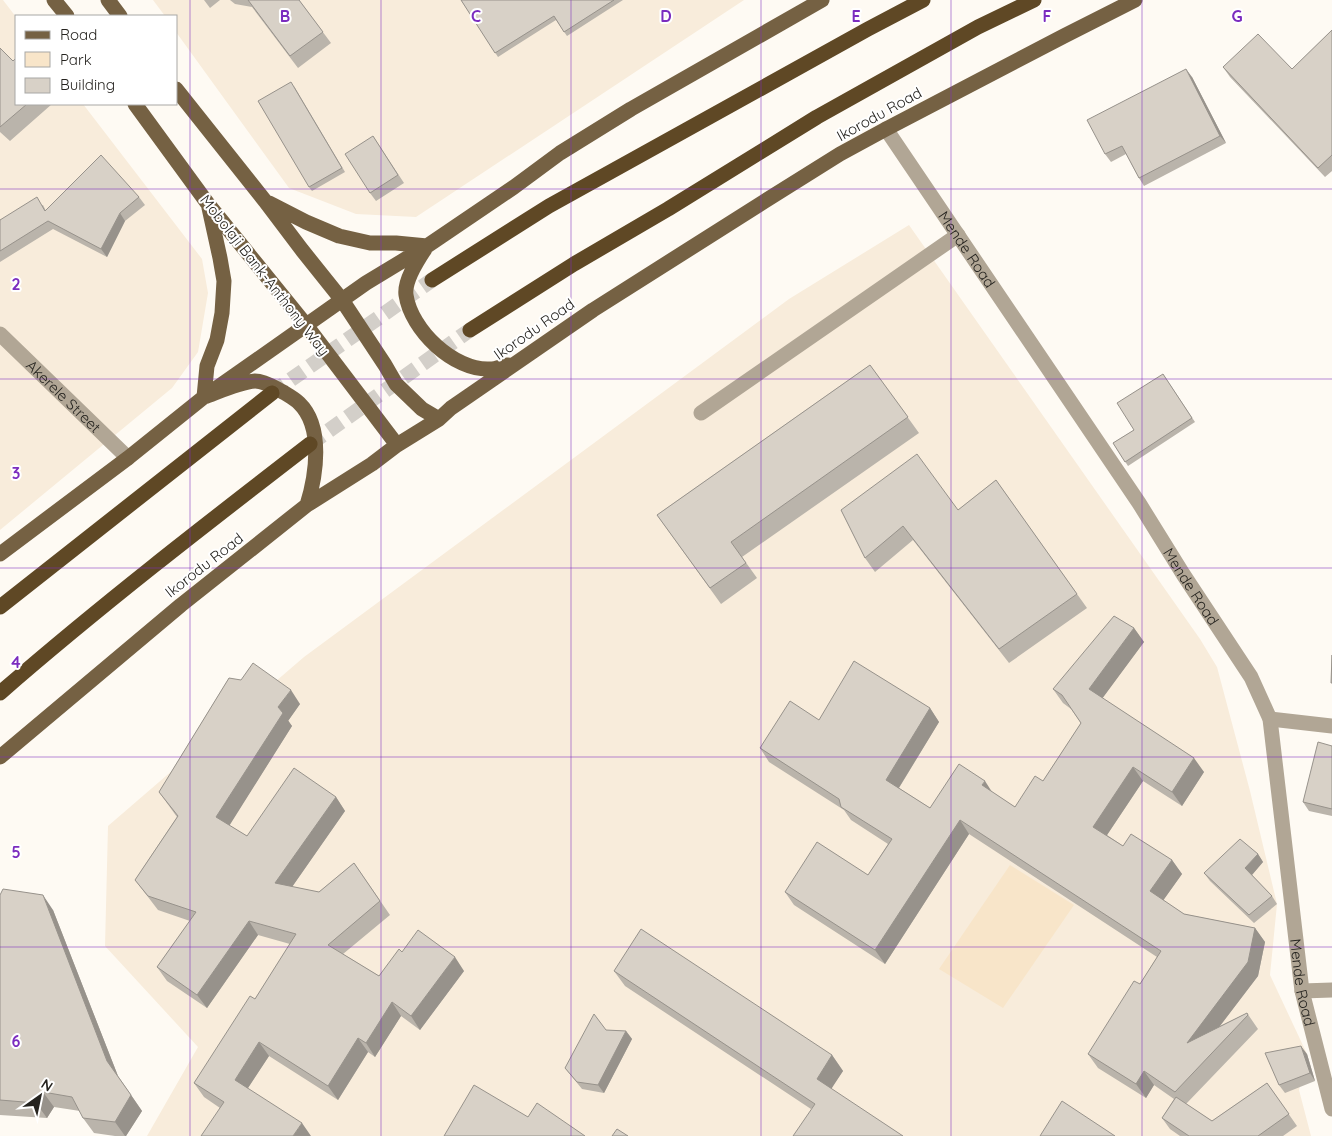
<svg xmlns="http://www.w3.org/2000/svg" width="1332" height="1136" font-family="Quicksand,sans-serif">
<style>
.built{fill:#f8ecdb}
.green{fill:#f8e5c9}
.lines{fill:none;stroke-linecap:round;stroke-linejoin:round}
.highway-tunnel{stroke:#d3cfc9;stroke-width:15;stroke-dasharray:15 8;stroke-linecap:butt}
.minor{stroke:#b1a695;stroke-width:15}
.major{stroke:#756143;stroke-width:15}
.highway{stroke:#5f4825;stroke-width:15}
.wall{fill:#bab4ab}
.shaded-wall{fill:#97928b}
.building{fill:#d8d1c7;stroke:#97928b}
.grid{fill:none;stroke:#7b2cbf;stroke-width:1;stroke-opacity:0.55}
.labels{text-anchor:middle;dominant-baseline:central;stroke-width:4;stroke-linejoin:round;paint-order:stroke}
.street-label{font-size:15px;fill:#25231f;stroke:#fff}
.grid-label{font-size:16px;text-anchor:middle;font-weight:bold;fill:#7b2cbf;stroke:#fff;stroke-width:4;stroke-linejoin:round;paint-order:stroke}
</style>
<rect width="100%" height="100%" fill="#fefaf3"/>
<!-- built -->
<path class="built" d="M0 0H3L16 17V104H83L202 259 208 293 198 352 172 388 0 530Z
M153 0H744L416 217 356 214 289 188 176 32V16H165Z
M909 225 1200 639 1217 667 1250 791 1277 904 1270 975 1307 1054 1299 1090 1311 1136H147L198 1047 105 946 108 826 304 657 789 299Z"/>
<!-- green -->
<path class="green" d="M1010 865 1074 905 1003 1008 939 969Z"/>
<g class="lines">
<!-- highway-tunnel -->
<path class="highway-tunnel" d="M272 393 432 280
M310 444 470 330"/>
<!-- minor -->
<g class="minor">
<path id="s1" d="M886 129 1139 503 1183 574 1251 677 1270 719 1302 991 1332 1109"/>
<path id="s2" d="M0 334 128 458"/>
<path d="M701 413 958 235"/>
<path d="M1270 719 1332 726"/>
<path d="M1302 991 1332 990"/>
</g>
<!-- major -->
<path class="major" d="M54 0 67 16
M108 0 120 16
M176 89 265 201 302 250 342 300 385 365 396 384 422 409 439 419
M135 104 208 204 306 325 397 445
M269 203 306 222 339 236 370 243H396L427 246
M209 208 220 258 224 281 222 313 217 340 207 366 204 397C218 392 240 382 255 381 265 381 275 388 283 392 288 395 295 399 299 403 324 427 316 476 307 505
M425 249C417 261 404 281 406 295 411 330 454 371 490 369 496 369 502 366 508 365
M0 554 128 458 204 397 366 283 427 246 514 187 560 153 631 109 822 0
M0 757 181 605 307 505 372 464 397 445 439 419 451 408 593 310 765 201 840 154 886 129 1064 36 1135 0"/>
<!-- highway -->
<path class="highway" d="M432 280 549 206 868 29 923 0
M470 330 574 264 668 209 817 117 978 27 1034 0
M0 607 272 393
M0 693C100 606 205 525 310 444"/>
</g>
<!-- wall -->
<path class="wall" d="M204 0H220L210 8Z
M230 0H299L331 43 298 68 252 7 235 4Z
M461 0H623L567 36 556 20 498 57Z
M1332 30V171L1325 177 1230 77 1223 67 1292 69Z
M0 48 16 104H52L10 141 0 132Z
M1192 77 1226 143 1144 186 1139 178 1126 154 1111 162 1105 154Z
M294 86 345 172 312 191 309 187Z
M373 136 404 183 376 201 370 193Z
M139 197 145 205 125 221 107 257 53 229 0 262V220L43 205 46 211Z
M870 365 919 433 742 557 757 578 721 604 657 515Z
M1163 374 1195 422 1128 466 1113 443 1134 430Z
M996 480 1087 608 1009 663 913 540 875 572 865 558 841 510H958Z
M1134 628 1144 642 1102 698 1204 772 1182 806 1143 781 1107 835 1123 846 1172 860 1182 874 1163 900 1184 914 1255 928 1265 942 1258 976 1220 1026 1247 1013 1258 1029 1186 1104 1212 1121 1267 1083 1297 1126 1283 1136H1180L1170 1129 1162 1118 1174 1099 1154 1085 1146 1098 1098 1068 1088 1054 1140 984 1157 957 969 834 885 964 794 905 785 892 868 875 888 844 851 820 844 810 769 762 760 748 819 720 930 708 939 722 899 788 930 808 993 793 1015 807 1043 781 1081 723 1071 709 1063 703 1053 689Z
M229 678 300 704 288 721 292 726 229 825 247 836 336 797 345 811 292 887 319 892 354 863 390 915 343 954 379 976 402 952 464 971 420 1030 401 1016 375 1057 368 1052 338 1100 269 1056 248 1088 220 1108 204 1097 194 1083 255 999 290 944 258 935 207 1008 167 981 157 967 190 921 158 910 135 880 177 817 159 792Z
M1332 746V816L1309 811 1303 802Z
M1258 854 1263 862 1252 875 1272 896 1277 904 1254 923 1210 881 1204 873Z
M0 895 53 910 118 1076 142 1111 126 1136H115L94 1133 83 1118 80 1111 54 1107 47 1118 0 1115Z
M614 971 832 1055 843 1071 831 1088 811 1109 625 986Z
M606 1030 626 1031 632 1039 604 1093 582 1089 565 1068Z
M1307 1054 1315 1081 1285 1093 1279 1085Z"/>
<!-- shaded-wall -->
<path class="shaded-wall" d="M1186 69 1192 77 1226 143 1220 136Z
M120 213 125 221 107 257 101 249Z
M1134 628 1144 642 1099 703 1089 689Z
M291 690 300 704 288 721 278 707Z
M930 708 939 722 895 794 886 780Z
M283 713 292 726 226 831 216 817Z
M1194 758 1204 772 1182 806 1172 792Z
M1133 767 1143 781 1103 841 1093 827Z
M985 781 994 795 982 785Z
M336 797 345 811 285 897 275 883Z
M960 820 969 834 885 964 875 950Z
M1258 854 1263 862 1251 876 1245 868Z
M1172 860 1182 874 1160 905 1150 891Z
M43 895 53 910 118 1076 107 1061Z
M249 921 258 935 207 1008 197 995Z
M1255 928 1265 942 1258 976 1197 1056 1187 1043Z
M455 957 464 971 420 1030 411 1016Z
M392 1002 401 1016 375 1057 366 1043Z
M626 1031 632 1039 604 1093 598 1085Z
M358 1038 368 1052 338 1100 328 1086Z
M259 1042 269 1056 244 1094 235 1080Z
M1301 1046 1307 1054 1315 1081 1310 1073Z
M832 1055 843 1071 828 1094 817 1079Z
M1144 1071 1154 1085 1146 1098 1136 1084Z
M43 1092 54 1107 47 1118 36 1103Z
M131 1095 142 1111 126 1136H125L115 1122Z
M302 1123 311 1136H293Z"/>
<!-- building -->
<path class="building" d="M248 0H299L323 32 290 56Z
M461 0H614L564 32 554 16 495 53Z
M1332 30V155L1318 168 1223 67 1258 34 1292 69Z
M0 48 13 61 15 59H16V104H27L0 127Z
M1186 69 1220 136 1139 178 1122 146 1105 154 1087 120Z
M291 82 342 168 309 187 258 101Z
M373 136 398 175 370 193 345 154Z
M101 155 139 197 120 213 101 249 48 221 0 251V220L37 197 45 211Z
M870 365 908 417 731 542 746 563 710 588 657 515Z
M1163 374 1192 418 1125 462 1113 443 1134 430 1117 403Z
M917 454 958 510 996 480 1077 594 999 649 903 526 865 558 841 510Z
M1114 616 1134 628 1089 689 1194 758 1172 792 1133 767 1093 827 1123 846 1131 834 1172 860 1150 891 1184 914 1255 928 1248 962 1187 1043 1247 1013 1248 1015 1175 1092 1144 1071 1136 1084 1088 1054 1134 981 1140 984 1161 951 960 820 875 950 785 892 817 842 868 875 892 839 841 807 839 799 760 748 790 701 819 720 854 661 930 708 886 780 930 808 959 764 985 781 982 785 1015 807 1035 776 1043 781 1081 723 1062 695 1053 689Z
M1332 655V683H1331Z
M253 663 291 690 278 707 283 713 216 817 247 836 294 768 336 797 275 883 319 892 354 863 380 901 328 945 379 976 399 949 402 952 418 930 455 957 411 1016 392 1002 366 1043 358 1038 328 1086 259 1042 235 1080 302 1123 293 1136H201L224 1102 194 1083 250 996 255 999 296 934 249 921 197 995 157 967 196 912 148 896 135 880 178 816 159 792 229 678 241 680Z
M1318 742 1332 746V809L1303 802Z
M1240 839 1258 854 1245 868 1272 896 1249 915 1204 873Z
M3 889 43 895 107 1061 131 1095 115 1122 83 1118 72 1097 43 1092 36 1103 0 1100V895Z
M641 929 832 1055 817 1079 903 1136H793L815 1104 614 971Z
M594 1014 606 1030 626 1031 598 1085 577 1082 565 1068Z
M1301 1046 1310 1073 1279 1085 1265 1053Z
M1267 1083 1289 1114 1258 1136H1189L1162 1118 1176 1097 1212 1121Z
M474 1085 528 1117 537 1103 585 1136H444Z
M1062 1101 1115 1136H1040Z
M617 1129 628 1136H612Z"/>
<!-- grid -->
<path class="grid" d="M190 0V1136M381 0V1136M571 0V1136M761 0V1136M951 0V1136M1142 0V1136M0 189H1332M0 379H1332M0 568H1332M0 757H1332M0 947H1332"/>
<g class="labels">
<!-- street labels -->
<g class="street-label">
<text transform="translate(879 114) rotate(-29)">Ikorodu Road</text>
<text stroke="none"><textPath href="#s1" startOffset="145">Mende Road</textPath></text>
<text transform="translate(265 275) rotate(52)">Mobolaji Bank-Anthony Way</text>
<text transform="translate(534 329) rotate(-35)">Ikorodu Road</text>
<text stroke="none"><textPath href="#s2" startOffset="89">Akerele Street</textPath></text>
<text transform="translate(204 565) rotate(-38)">Ikorodu Road</text>
<text stroke="none"><textPath href="#s1" startOffset="550">Mende Road</textPath></text>
<text stroke="none"><textPath href="#s1" startOffset="970">Mende Road</textPath></text>
</g>
</g>
<g class="grid-label">
<text x="285" y="22">B</text>
<text x="476" y="22">C</text>
<text x="666" y="22">D</text>
<text x="856" y="22">E</text>
<text x="1047" y="22">F</text>
<text x="1237" y="22">G</text>
<text x="16" y="290">2</text>
<text x="16" y="479">3</text>
<text x="16" y="668">4</text>
<text x="16" y="858">5</text>
<text x="16" y="1047">6</text>
</g>
<!-- legend -->
<rect x="15" y="15" width="162" height="90" fill="#ffffff" stroke="#a8a7a5"/>
<rect x="25" y="31" width="25" height="8" fill="#756143" stroke="#a8a7a5"/>
<text x="60" y="40" font-size="15" fill="#25231f">Road</text>
<rect x="25" y="52" width="25" height="15" fill="#f8e5c9" stroke="#a8a7a5"/>
<text x="60" y="65" font-size="15" fill="#25231f">Park</text>
<rect x="25" y="78" width="25" height="15" fill="#d8d1c7" stroke="#a8a7a5"/>
<text x="60" y="90" font-size="15" fill="#25231f">Building</text>
<!-- north arrow -->
<g transform="translate(40 1096) rotate(33)" stroke="#ffffff" stroke-width="4" paint-order="stroke">
<path d="M0-4L9 19L0 12L-9 19Z" fill="#25231f"/>
<text y="-8" font-size="14" font-weight="bold" text-anchor="middle" fill="#25231f">N</text>
</g>
</svg>
